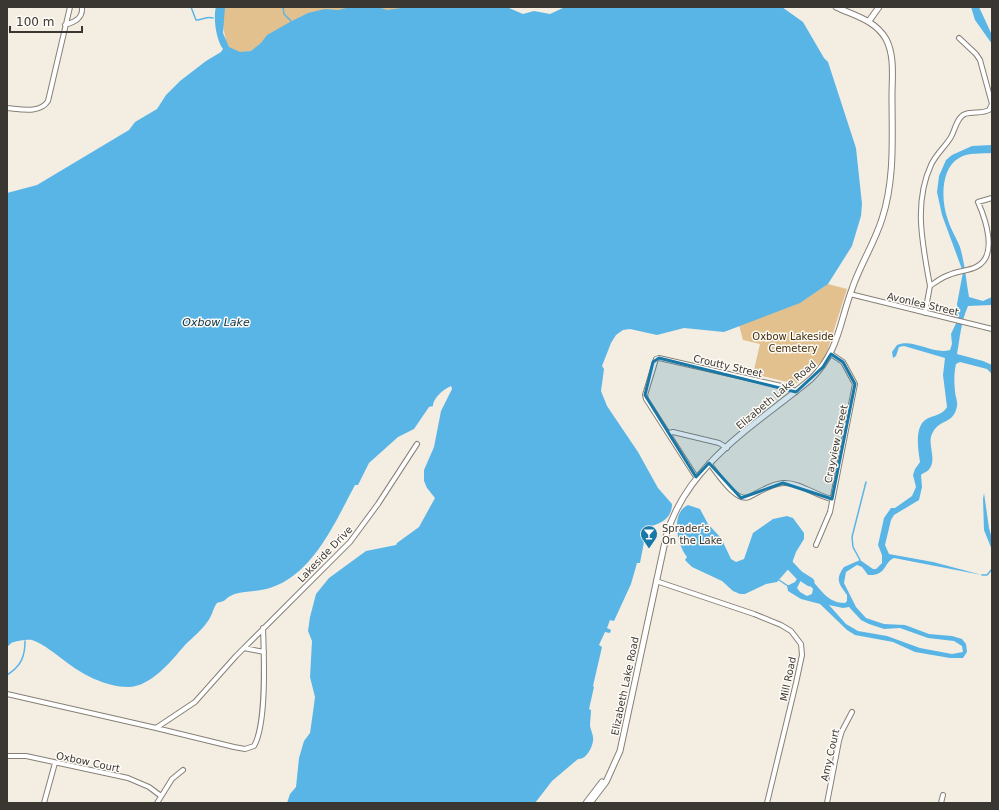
<svg xmlns="http://www.w3.org/2000/svg" width="999" height="810" font-family="'DejaVu Sans',sans-serif">
<style>
.green{fill:#e2c18e}
.water{fill:#5ab5e7;fill-rule:evenodd}
.lines{fill:none;stroke-linecap:round;stroke-linejoin:round}
.stream{stroke:#5ab5e7;stroke-width:1.5}
.river{stroke:#5ab5e7;stroke-width:9}
.minor-casing{stroke:#878076;stroke-width:6}
.tertiary-casing{stroke:#878076;stroke-width:7}
.minor{stroke:#fff;stroke-width:4}
.tertiary{stroke:#fff;stroke-width:5}
.marked{fill:#1978a5;fill-opacity:0.2;stroke:#1978a5;stroke-width:3;stroke-linejoin:round}
.labels{text-anchor:middle;dominant-baseline:central;stroke-width:3;stroke-linejoin:round;paint-order:stroke}
.street-label{font-size:10px;fill:#3a3733;stroke:#fefbf6}
.park-label{font-size:10px;fill:#412d09;stroke:#fefbf6}
.poi-label{font-size:10px;fill:#3a3733;stroke:#fefbf6;text-anchor:start}
.water-label{font-size:11px;font-style:italic;fill:#063045;stroke:#fefbf6}
</style>
<rect width="100%" height="100%" fill="#f4ede2"/>
<!-- green -->
<path class="green" d="M221 7H428L421 20 229 55 220 12Z
M828 284 847 289 825 358 796 384 753 374 760 344 743 340 739 325 804 300Z"/>
<!-- water -->
<path class="water" d="M216 7H225L223 33 229 47 240 52 251 51 261 43 267 35 290 22 308 13 325 9 338 10 350 7H378L387 10 408 7H492L509 8 523 14 534 11 550 14 565 7H782L803 22 824 58 828 62 856 148 862 204 861 216 852 246 828 284 800 303 724 332 684 328 657 335 630 329 623 330 616 335 611 343 602 366 604 369 601 391 607 406 638 452 658 488 672 504C672 517 663 523 651 526L644 542 640 563H637L631 584 614 621 610 620 607 628 611 630 610 633 605 632 599 645 602 647 593 686 594 687 589 709 591 710C591 715 590 721 590 726 591 731 594 736 593 741 592 748 586 760 578 759L552 781 535 803H287L290 794 296 787 299 758 304 741 310 733 313 712 315 697 310 677 312 641 308 631 310 617 316 594 329 578 366 551 396 545 397 543 419 527 435 498 427 488 424 481V470L434 447 441 411 452 389 451 386C444 389 433 398 433 406L429 407 414 429 398 437 369 463 358 485H355C336 520 314 574 270 588 255 593 235 589 225 600 223 602 218 602 217 603 214 606 212 616 208 621 202 630 193 637 185 645 172 660 151 687 128 687 106 687 81 674 65 661 55 654 44 644 32 640 28 639 17 641 14 642 11 642 9 646 7 647V193L37 185 129 130 135 122 157 109 166 95 180 81 206 61 221 52 223 49C216 40 213 17 216 7Z
M971 7H979L992 35V44L975 20Z
M992 145V153C981 154 969 152 959 158 941 168 941 199 947 217 950 228 956 237 960 247 965 264 966 280 969 297L983 301 992 297 991 305 968 306C961 322 960 337 957 354L983 361 992 365V374L987 369 960 362 956 364C954 373 954 382 955 391 955 396 958 401 957 406 954 424 940 419 933 432 926 443 937 457 930 468 928 472 924 472 921 475L922 487 919 500 894 515 891 520 885 545 889 554 933 562 982 575 894 558C883 563 887 576 868 575L862 567 857 565 846 572 844 583 856 607 866 618 884 624 905 625 929 634 952 636 962 639 966 644 967 652 963 658H950L915 652 893 642 855 635 847 630 820 604 801 599 788 591 787 586 795 582 800 574 804 575C820 583 823 603 845 603L847 601V595C840 585 834 580 844 567L860 560 873 569H876L882 563V555L878 545 884 518 891 508H895L912 496 916 487 913 475 915 469 920 462C918 448 913 422 931 417 937 415 944 413 947 407L943 375 945 358 904 346 899 347 896 356 893 358 892 352 897 345C913 338 933 355 950 350L952 344 951 334 958 319 957 304 963 272 942 215 937 192 939 176 946 160 952 155 972 146ZM801 580 807 582 813 589 812 594 807 596 800 592 797 588ZM829 605 843 608 849 607 861 620 869 624 884 629 900 628 928 638 954 641 962 646 963 652 952 654 920 648 887 636 858 631 846 624Z
M984 493 989 528 992 539V550L984 530 983 499Z
M688 505 700 509 708 524 721 538 731 559 736 562 744 559 753 533 773 519 787 516 793 518 804 533V539L796 552 791 566 777 582 766 584 745 594H740L733 591 722 581 692 567 685 560 687 557C677 545 670 513 688 505Z"/>
<g class="lines">
<!-- stream -->
<path class="stream" d="M191 7 196 20C202 20 207 16 213 18
M283 7 284 14 291 21
M860 560 853 547 852 537 866 482
M982 575H987L992 569
M779 580 788 586
M7 675C21 666 25 657 25 641"/>
<!-- river -->
<path class="river" d="M782 557 799 575 810 582"/>
<!-- minor casing -->
<g class="minor-casing">
<path id="minor" d="M65 25C74 22 83 19 82 7
M7 108C20 109 40 114 48 101L70 7
M930 286C923 246 913 204 931 165 936 154 945 147 951 137 955 130 957 117 965 114 973 111 982 114 989 110L992 104 980 60 976 54 959 38
M850 294 992 329
M925 313 930 286C936 282 942 277 949 275 957 271 968 271 976 267 999 256 985 218 978 202L992 198
M669 433 673 432 719 443 727 448
M709 463C717 473 736 503 749 497 760 492 770 484 783 483 800 482 816 496 832 499
M696 477 646 399 645 395 656 359 659 358 790 388 796 392
M816 545 830 512 855 384 843 362 831 354
M656 581 754 614 781 625 791 631 801 644 802 655 796 683 767 803
M244 648 264 652
M7 694 156 728 195 702 236 656 350 542 378 504 417 444
M156 728 234 747 245 749 254 746C267 724 264 655 263 628
M7 756H26L128 778 149 787 161 796
M44 803 55 763
M157 803 172 779 183 770
M827 803 839 741 842 731 852 712
M941 803 943 795"/>
</g>
<!-- tertiary casing -->
<g class="tertiary-casing">
<path id="tertiary" d="M869 21 879 7
M586 803 602 782
M590 803 606 782 620 751 666 537C686 464 757 424 811 379 839 351 839 324 852 289 860 265 874 244 882 219 895 179 892 138 892 96 892 78 895 56 886 39 875 20 855 16 836 7"/>
</g>
<!-- minor -->
<use href="#minor" class="minor"/>
<!-- tertiary -->
<use href="#tertiary" class="tertiary"/>
</g>
<!-- marked area -->
<path class="marked" d="M831 354 843 362 855 384 832 499 783 483 741 498 709 463 696 477 645 395 653 362 659 358 796 392 823 367Z"/>
<!-- icons -->
<defs>
<g id="bar-pin" transform="scale(0.9)"><path d="M0 17L-7.5 6A9.5 9.5 0 1 1 7.5 6Z" fill="#1978a5" stroke="#fefbf6"/><path d="M-6-5H6L.8 .8V4.5H3.5V6h-7V4.5H-.8V.8Z" fill="#fff"/></g>
</defs>
<g fill-rule="evenodd">
<use href="#bar-pin" x="649" y="534"/>
</g>
<g class="labels">
<!-- street labels -->
<g class="street-label">
<text transform="translate(923 304) rotate(13)">Avonlea Street</text>
<text transform="translate(728 366) rotate(13)">Croutty Street</text>
<text transform="translate(776 395) rotate(-40)">Elizabeth Lake Road</text>
<text transform="translate(836 444) rotate(-78)">Crayview Street</text>
<text transform="translate(325 554) rotate(-46)">Lakeside Drive</text>
<text transform="translate(788 679) rotate(-78)">Mill Road</text>
<text transform="translate(625 686) rotate(-78)">Elizabeth Lake Road</text>
<text transform="translate(830 755) rotate(-77)">Amy Court</text>
<text transform="translate(88 762) rotate(12)">Oxbow Court</text>
</g>
<!-- park labels -->
<g class="park-label">
<text x="793" y="336">Oxbow Lakeside<tspan x="793" dy="12">Cemetery</tspan></text>
</g>
<!-- poi labels -->
<g class="poi-label">
<text x="662" y="528">Sprader's<tspan x="662" dy="12">On the Lake</tspan></text>
</g>
<!-- water labels -->
<g class="water-label">
<text x="216" y="322">Oxbow Lake</text>
</g>
</g>
<!-- border -->
<rect width="999" height="810" fill="none" stroke="#3a3733" stroke-width="16"/>
<!-- scale -->
<path d="M10 26v6h72v-6" fill="none" stroke="#3a3733" stroke-width="2"/>
<text x="16" y="26" font-size="12" fill="#3a3733" stroke="#fefbf6" stroke-width="3" paint-order="stroke">100 m</text>
</svg>
